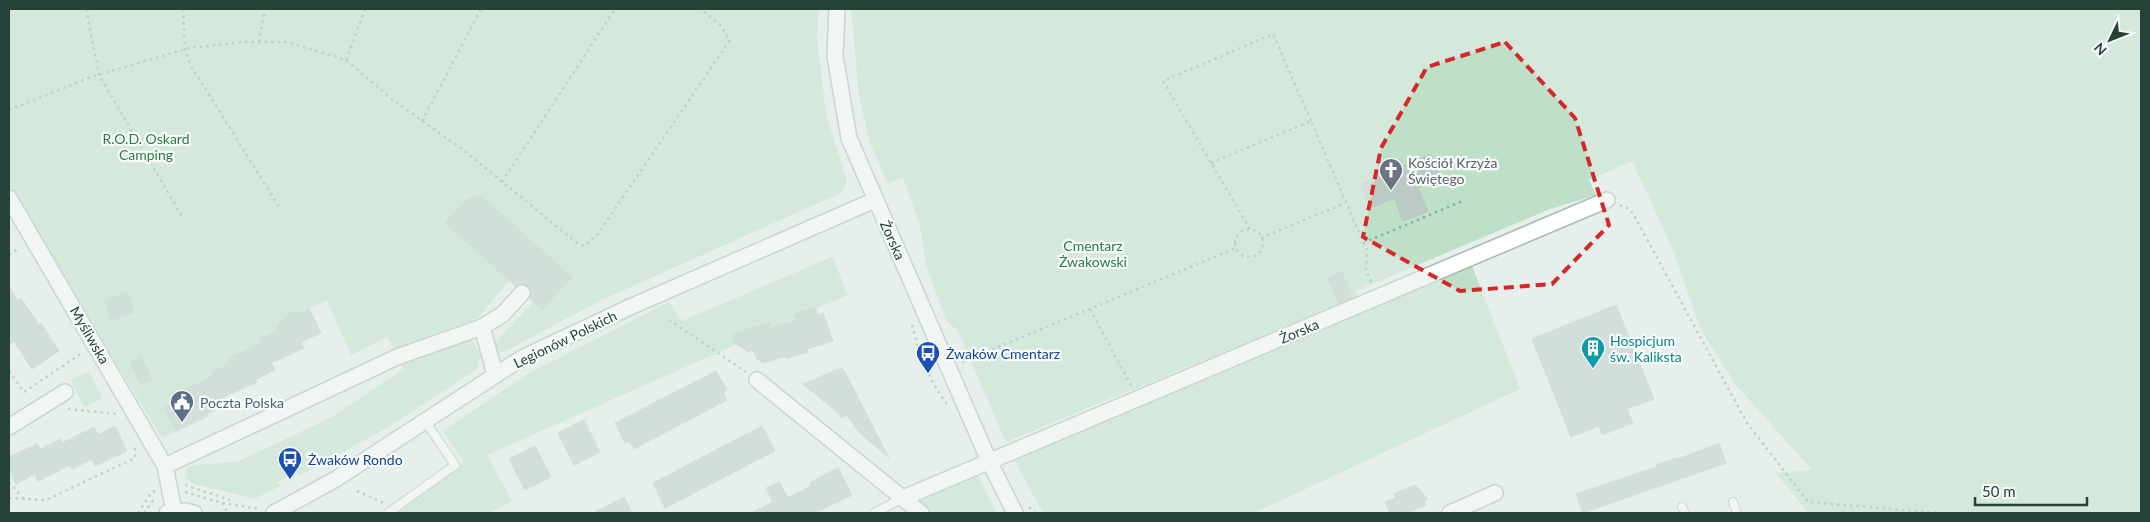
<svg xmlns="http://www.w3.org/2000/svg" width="2150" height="522" font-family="Lato,sans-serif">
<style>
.green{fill:#bfe0c8}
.building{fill:#bbcac4;stroke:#b8c9c2}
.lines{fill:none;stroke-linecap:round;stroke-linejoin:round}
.lane-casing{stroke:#a8b8b2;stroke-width:10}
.street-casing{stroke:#a8b8b2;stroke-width:18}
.path{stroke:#86b3a5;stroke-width:2.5;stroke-dasharray:2.5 4;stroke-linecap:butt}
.lane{stroke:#fff;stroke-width:8}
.street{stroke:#fff;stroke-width:15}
.marked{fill:none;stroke:#d62828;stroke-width:4;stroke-dasharray:10 6;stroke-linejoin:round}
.labels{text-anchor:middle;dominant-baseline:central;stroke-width:4.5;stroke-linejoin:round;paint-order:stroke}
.park-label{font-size:14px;fill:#2d7a4b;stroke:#f7fbf9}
.worship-label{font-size:14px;fill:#5b616d;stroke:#f7fbf9;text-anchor:start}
.street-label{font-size:14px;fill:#24423a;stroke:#f7fbf9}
.culture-label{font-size:14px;fill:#0d838f;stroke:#f7fbf9;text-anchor:start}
.transit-label{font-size:14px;fill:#164399;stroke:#f7fbf9;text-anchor:start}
.service-label{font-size:14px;fill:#4e5e75;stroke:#f7fbf9;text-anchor:start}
</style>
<rect width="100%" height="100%" fill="#e6efeb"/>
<!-- green -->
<path class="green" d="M9 9H818L817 39 826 114 847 182 841 193 599 301 504 352 496 351 493 345 533 302 509 281 478 318 394 349 387 337 351 355 327 301 309 308 196 403 183 392 185 397 165 406 176 431 162 438 87 316 82 317 9 190Z
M851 9H2141V513H1808L1776 473 1812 470 1736 385 1701 330 1671 245 1632 161 1589 180 1596 195 1550 209 1356 291 1357 297 1006 442 958 331 946 320 926 265 920 226 903 177 888 184 870 143 859 96Z
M832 257 848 295 487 455 512 501 489 513H400L399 511 464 462 443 431 527 374 669 302 682 321Z
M1472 266 1520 389 1254 513H1043L1014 459Z
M463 339 473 341 483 358 479 359 477 369 385 429 299 476 297 472 278 482 280 486 254 499 191 483 185 477 186 469 192 465 237 462 332 417 404 369 400 362Z
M89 371 102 398 84 407 71 380Z
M975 470 997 513H928L911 499Z"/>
<!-- building -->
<path class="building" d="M1431 154 1441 178 1418 188 1428 211 1403 221 1394 198 1371 208 1361 184Z
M480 195 572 277 542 310 530 298 531 291 529 286 523 284 516 286 445 223 466 200Z
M1342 272 1352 298 1339 303 1328 278Z
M9 286 17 300 21 298 39 325 41 323 59 351 32 369 14 341 9 345Z
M127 292 134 312 112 320 105 301Z
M1616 305 1654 399 1627 409 1633 423 1602 435 1599 426 1571 437 1532 339Z
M815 307 818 315 823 313 833 341 807 349 808 352 786 359V356L764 363 757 359 753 350 748 352 735 343 732 335 770 322 771 328 783 324 796 320 794 314Z
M309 308 321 333 301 342 304 348 271 363 275 370 255 380 257 382 224 397 227 404 207 414 208 416 176 431 164 407 185 397 182 391 214 376 212 372 231 363 229 358 262 343 260 339 279 330 277 324 284 320 283 317 296 311 297 314Z
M141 356 152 379 141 385 130 362Z
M841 368 844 370 889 458 859 432 847 415 841 418 839 414 803 384Z
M716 371 727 390 723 392 727 400 634 449 629 441 625 443 615 423Z
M584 420 600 452 574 465 558 433Z
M115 426 127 451 95 466 92 459 72 469 70 465 38 481 35 474 16 484 9 469V457L37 444 40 449 60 439 62 443 94 427 98 435Z
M762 426 775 451 665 508 653 483Z
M1719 443 1726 463 1583 513 1576 494 1656 467V465L1677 458V459L1689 455Z
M535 446 551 477 525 490 509 459Z
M838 468 852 495 815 513H751L773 502 766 488 779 482 788 498 811 486 810 483 820 477Z
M1415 485 1428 499 1424 502 1426 505 1407 513H1390L1385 502 1396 498 1394 494Z
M624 497 632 513H593Z"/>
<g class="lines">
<!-- lane casing -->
<g class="lane-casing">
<path id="lane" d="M1733 502 1737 513
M1682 507 1685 513
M388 513 455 465 425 421
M874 513 903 498"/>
</g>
<!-- street casing -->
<g class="street-casing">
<path id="street" d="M837 9 835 56 849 138 989 461 1015 513
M9 198 165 466 174 511
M482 327 495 374
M757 380 921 513
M9 427 65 392
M165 466 397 357 482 327 503 314 522 293
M903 498 1607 200
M167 513 185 511 194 513
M274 513 336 479 522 358 630 307 875 200
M1450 513 1495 493"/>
</g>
<!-- path -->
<path class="path" d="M86 9 99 75 183 218
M183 9 185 50 191 66 280 208
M259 42 265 9
M346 60 365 9
M9 110 91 77 189 48 247 42H287L346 60 392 99 467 153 577 243 584 246 598 234 730 40 721 26 701 9
M422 121 481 9
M1211 163 1311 121 1367 251 1366 271 1372 283
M502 182 615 9
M1620 205 1631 210 1747 423 1808 502 1939 513
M1250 229 1163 81 1273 34 1311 121
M1235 243a14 14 0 1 1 28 0a14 14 0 1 1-28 0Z
M1261 238 1345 203
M1363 243 1465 200
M9 255 20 248
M1090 309 1132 387
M669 320 746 372
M912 325C919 353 929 381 947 404
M962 362 1236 248
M9 371 24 392 82 353
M68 409 118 414
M9 482 23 498
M185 485 233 501
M357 491 384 503
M185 492 222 503 260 509
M9 498 46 500 135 458V445
M222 503 228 513
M1029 507 1035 513
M138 513 152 492 155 491
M144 513 153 501 156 500"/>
<!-- lane -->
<use href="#lane" class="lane"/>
<!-- street -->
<use href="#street" class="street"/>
</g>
<!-- marked area -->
<path d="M0 0H2150V522H0ZM1505 42 1575 118 1609 225 1552 284 1460 291 1363 237 1381 148 1427 67Z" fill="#e6efeb" fill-opacity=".55" fill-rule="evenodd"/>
<path class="marked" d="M1505 42 1575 118 1609 225 1552 284 1460 291 1363 237 1381 148 1427 67Z"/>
<!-- icons -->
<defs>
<g id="church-pin" transform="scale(1.25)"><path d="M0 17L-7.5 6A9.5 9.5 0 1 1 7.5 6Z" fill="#6b7280" stroke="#f7fbf9"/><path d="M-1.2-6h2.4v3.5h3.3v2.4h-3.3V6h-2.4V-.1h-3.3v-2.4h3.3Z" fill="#fff"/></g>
<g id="building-pin" transform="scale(1.25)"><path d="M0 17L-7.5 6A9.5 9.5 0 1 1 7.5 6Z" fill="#0f9aa8" stroke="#f7fbf9"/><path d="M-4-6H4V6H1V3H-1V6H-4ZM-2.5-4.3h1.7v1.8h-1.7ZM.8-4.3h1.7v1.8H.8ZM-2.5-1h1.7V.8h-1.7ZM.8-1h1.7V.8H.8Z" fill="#fff"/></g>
<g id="bus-pin" transform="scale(1.25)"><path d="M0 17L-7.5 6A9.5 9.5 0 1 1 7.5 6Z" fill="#1a4fb4" stroke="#f7fbf9"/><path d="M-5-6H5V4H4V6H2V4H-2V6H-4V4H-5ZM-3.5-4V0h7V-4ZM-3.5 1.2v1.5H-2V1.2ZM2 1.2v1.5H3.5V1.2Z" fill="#fff"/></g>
<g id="civic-pin" transform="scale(1.25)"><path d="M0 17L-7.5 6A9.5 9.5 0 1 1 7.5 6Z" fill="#5c6f8a" stroke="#f7fbf9"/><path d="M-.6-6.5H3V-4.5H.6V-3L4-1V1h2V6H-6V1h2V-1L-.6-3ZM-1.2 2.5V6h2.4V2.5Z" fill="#fff"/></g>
</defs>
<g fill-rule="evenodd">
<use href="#church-pin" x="1391" y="170"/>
<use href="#building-pin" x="1593" y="348"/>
<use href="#bus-pin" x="928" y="353"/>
<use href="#civic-pin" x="182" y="402"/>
<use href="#bus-pin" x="290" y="459"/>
</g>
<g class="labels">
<!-- park labels -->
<g class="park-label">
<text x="146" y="138">R.O.D. Oskard<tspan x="146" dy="16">Camping</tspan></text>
<text x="1093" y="245">Cmentarz<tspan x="1093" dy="16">Żwakowski</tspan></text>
</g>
<!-- worship labels -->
<g class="worship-label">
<text x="1408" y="162">Kościół Krzyża<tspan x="1408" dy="16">Świętego</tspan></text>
</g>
<!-- street labels -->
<g class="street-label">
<text transform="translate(893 240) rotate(66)">Żorska</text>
<text transform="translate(1299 331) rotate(-23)">Żorska</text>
<text transform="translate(90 335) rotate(60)">Myśliwska</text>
<text transform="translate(565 339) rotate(-26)">Legionów Polskich</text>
</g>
<!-- culture labels -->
<g class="culture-label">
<text x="1610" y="340">Hospicjum<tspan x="1610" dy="16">św. Kaliksta</tspan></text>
</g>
<!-- transit labels -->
<g class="transit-label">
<text x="946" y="353">Żwaków Cmentarz</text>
<text x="308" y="459">Żwaków Rondo</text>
</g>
<!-- service labels -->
<g class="service-label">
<text x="200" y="402">Poczta Polska</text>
</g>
</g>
<!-- border -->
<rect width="2150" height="522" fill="none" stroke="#24423a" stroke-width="20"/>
<!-- north arrow -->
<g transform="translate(2110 40) rotate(227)" stroke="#f7fbf9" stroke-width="4" paint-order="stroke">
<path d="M0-4L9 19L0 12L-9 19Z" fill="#24423a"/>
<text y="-8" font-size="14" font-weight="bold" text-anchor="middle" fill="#24423a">N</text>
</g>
<!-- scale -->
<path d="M1975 497v8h112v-8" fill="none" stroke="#24423a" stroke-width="2.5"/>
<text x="1982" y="497" font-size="15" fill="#24423a" stroke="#f7fbf9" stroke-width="4" paint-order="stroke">50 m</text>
</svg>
